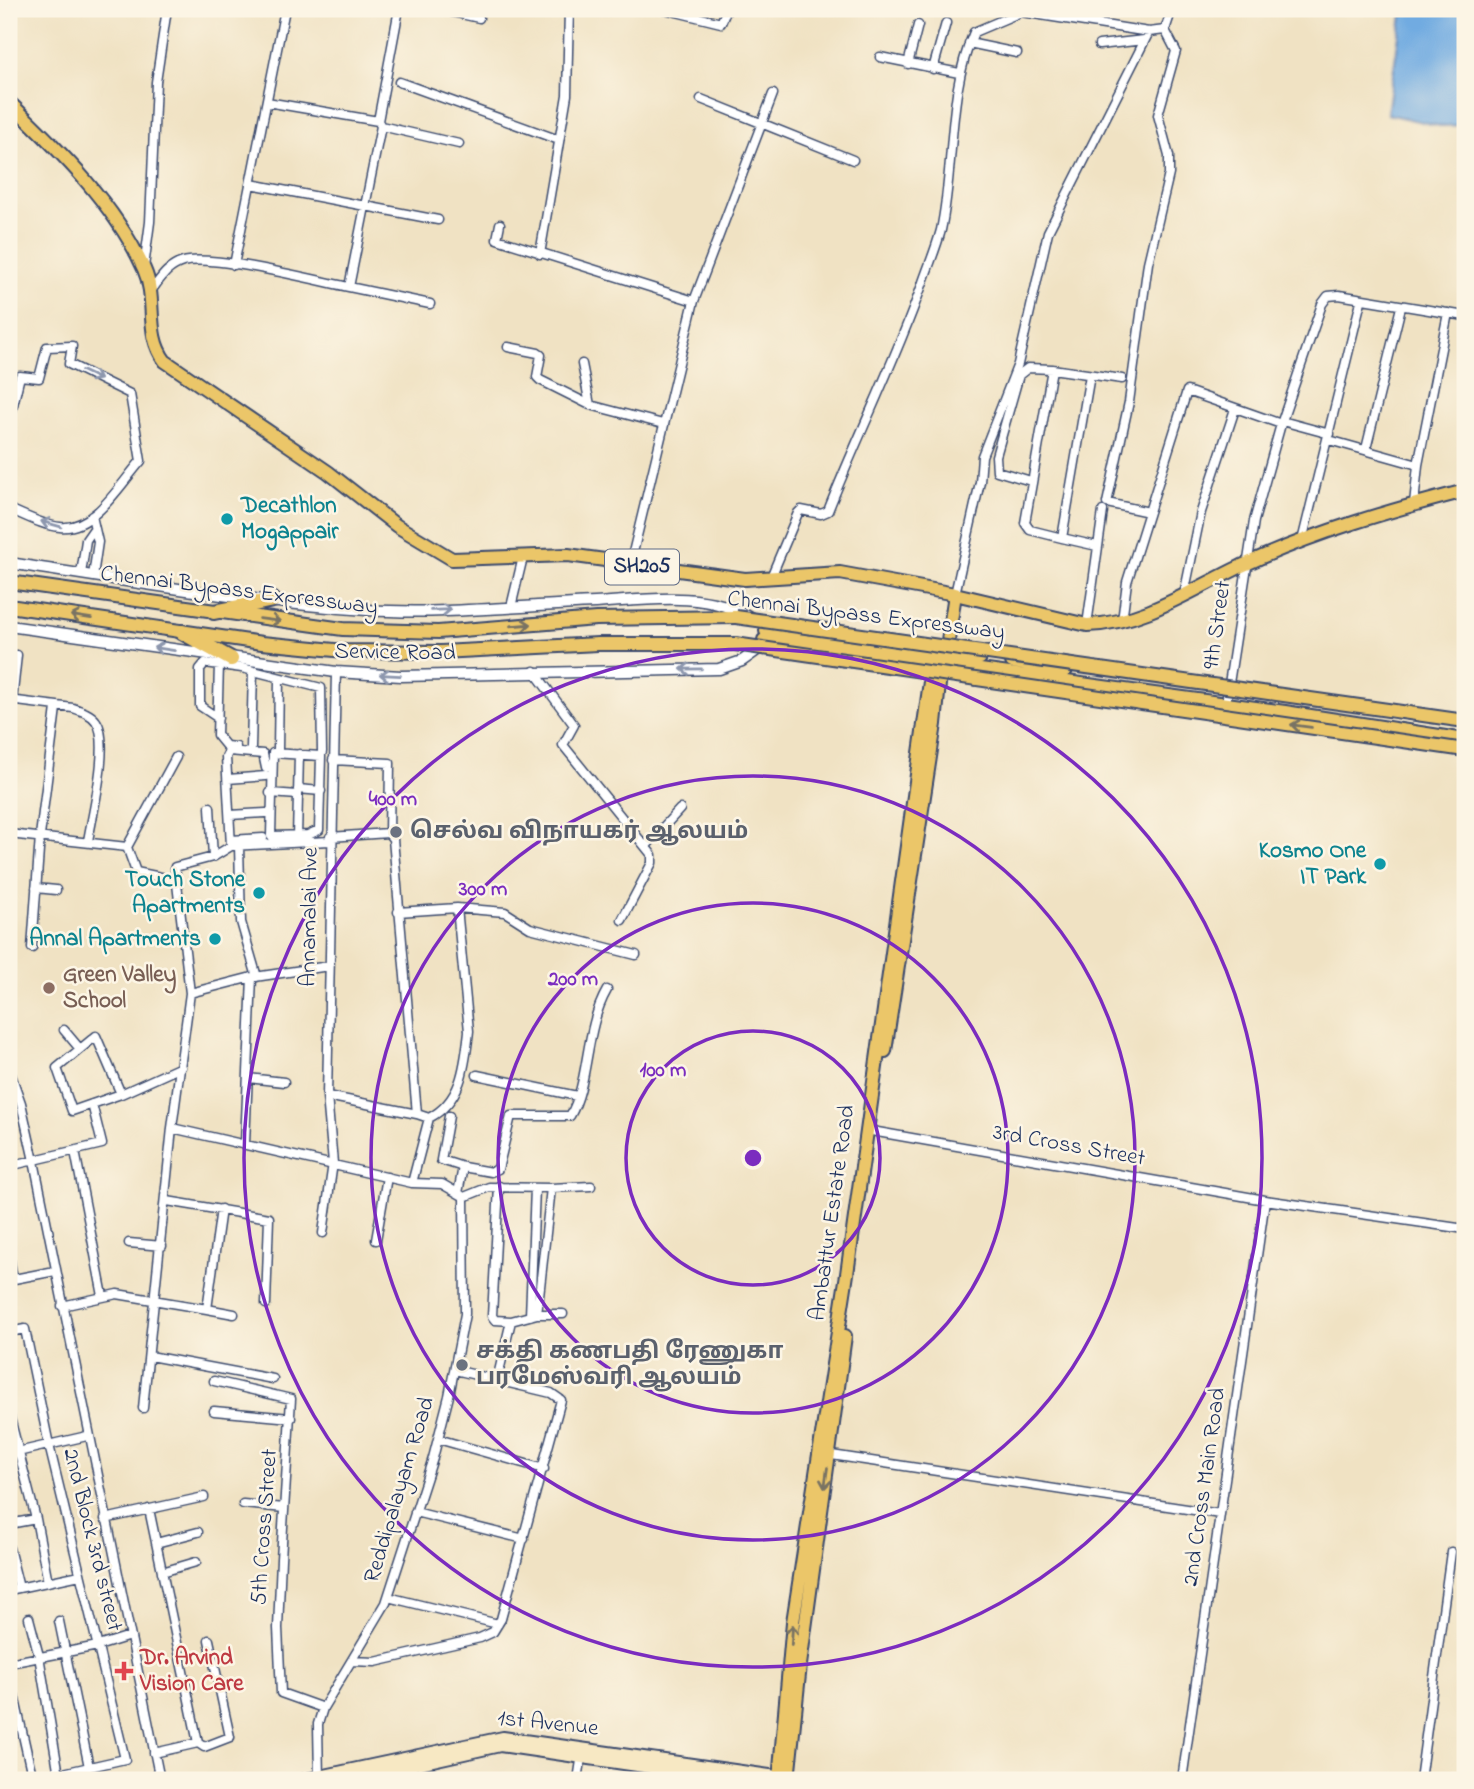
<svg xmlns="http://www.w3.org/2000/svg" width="1474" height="1789" font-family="'Indie Flower','Noto Sans Tamil',sans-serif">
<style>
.water{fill:#71abe1;stroke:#466da0;stroke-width:2}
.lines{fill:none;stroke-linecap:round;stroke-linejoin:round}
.minor-casing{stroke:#3b4a6d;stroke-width:11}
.tertiary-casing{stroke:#3b4a6d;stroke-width:13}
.secondary-casing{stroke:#3b4a6d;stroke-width:14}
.primary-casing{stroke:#3b4a6d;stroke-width:16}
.trunk-casing{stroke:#3b4a6d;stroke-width:16}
.motorway-casing{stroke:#3b4a6d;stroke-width:18}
.minor{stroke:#fff;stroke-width:8}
.tertiary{stroke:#fff;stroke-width:10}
.secondary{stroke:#f7e8c3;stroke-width:10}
.primary{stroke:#ebc669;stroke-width:12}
.trunk{stroke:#ebc669;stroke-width:12}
.motorway{stroke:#ebc669;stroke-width:14}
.trunk-bridge-casing{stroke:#3b4a6d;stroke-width:16;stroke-linecap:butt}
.trunk-bridge{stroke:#ebc669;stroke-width:12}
.oneway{stroke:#8d97ae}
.oneway2{stroke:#797363}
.ring{fill:none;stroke:#7b2cbf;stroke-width:3.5}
.culture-dot{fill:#0f9aa8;stroke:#fcf5e5;stroke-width:2.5}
.worship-dot{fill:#6b7280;stroke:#fcf5e5;stroke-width:2.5}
.education-dot{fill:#8d6e63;stroke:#fcf5e5;stroke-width:2.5}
.health-dot{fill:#e0444e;stroke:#fcf5e5;stroke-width:2.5}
.labels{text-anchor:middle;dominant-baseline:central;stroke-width:5;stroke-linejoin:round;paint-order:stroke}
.shield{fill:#fcf5e5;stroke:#5e6a86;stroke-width:2}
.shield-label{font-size:21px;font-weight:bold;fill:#1b2f5e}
.culture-label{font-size:23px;font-weight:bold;fill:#0d838f;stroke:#fcf5e5;text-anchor:end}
.street-label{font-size:23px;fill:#1b2f5e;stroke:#fcf5e5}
.worship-label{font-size:23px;font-weight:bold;fill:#5b616d;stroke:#fcf5e5;text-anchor:start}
.education-label{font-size:23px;font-weight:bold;fill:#785e54;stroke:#fcf5e5;text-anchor:start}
.health-label{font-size:23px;font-weight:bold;fill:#be3a42;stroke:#fcf5e5;text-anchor:start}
.centre{fill:#7b2cbf;stroke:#fcf5e5;stroke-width:3.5}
.ring-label{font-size:21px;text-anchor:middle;font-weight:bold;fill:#7b2cbf;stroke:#fcf5e5;stroke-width:5;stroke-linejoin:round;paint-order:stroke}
</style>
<rect width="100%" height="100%" fill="#fcf5e5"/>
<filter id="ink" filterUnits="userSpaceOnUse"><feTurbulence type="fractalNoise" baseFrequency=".0143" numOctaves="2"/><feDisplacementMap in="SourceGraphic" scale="14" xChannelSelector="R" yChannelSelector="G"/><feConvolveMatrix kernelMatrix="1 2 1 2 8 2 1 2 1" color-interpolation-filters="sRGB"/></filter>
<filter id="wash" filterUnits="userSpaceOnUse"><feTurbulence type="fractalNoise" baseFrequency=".00686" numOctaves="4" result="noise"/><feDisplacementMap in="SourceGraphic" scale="28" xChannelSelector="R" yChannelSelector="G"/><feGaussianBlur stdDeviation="1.57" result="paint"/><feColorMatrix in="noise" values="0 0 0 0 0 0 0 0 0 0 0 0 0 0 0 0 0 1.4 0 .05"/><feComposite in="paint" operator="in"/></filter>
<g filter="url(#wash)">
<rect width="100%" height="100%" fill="#f0e2c3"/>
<!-- water -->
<path class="water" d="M1403 9H1465V125L1440 126 1387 114Z"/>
</g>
<g filter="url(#ink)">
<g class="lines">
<!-- minor casing -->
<g class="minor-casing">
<path id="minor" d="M438 9 479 18
M664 9 721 23 727 9
M1165 30 1172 9
M969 43 1017 53
M1099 45 1144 40
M880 57 959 73
M908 64 918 25
M933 69 946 23
M399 82 559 140
M701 99 853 160
M267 102 378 121
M381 126 459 144
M251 184 438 220
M500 224 497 239 694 301
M540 254 567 95 569 9
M234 265 285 9
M144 267 150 222 156 82 167 9
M349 287 430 304
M151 291C161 278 167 267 183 262 212 254 315 280 349 287L381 126 378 121 399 9
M508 347 538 353 541 355 537 377 540 380 590 405 663 424
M582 364 590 405
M1090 375 1062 538 1097 546
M1282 421 1330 434
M9 422 20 376 39 378 47 347 72 346 69 364 130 394 141 461C121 483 94 531 60 527 44 526 24 515 9 509
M1329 440 1418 465
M1366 449 1401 307
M1031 481 997 471 996 456 1019 375 1028 368 1052 369
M1414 504 1418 465 1448 313
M1149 512 1107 503 1129 402 1148 263 1169 174V156L1158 115 1176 51 1165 30
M92 516 98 542 93 576
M1062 538 1030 530 1025 523 1052 369 1122 379
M1302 541 1361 301
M630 565 694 301 773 94
M81 574 86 540 93 530
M771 577 798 513 801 510 821 514 828 511C858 435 895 362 922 285 928 267 936 249 941 230 955 165 947 93 974 32L1021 12 1149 32 1165 30
M955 594 980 482 982 456 1018 364 1048 232 1149 32
M1184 595 1201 512 1235 409
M511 607 523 557
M1122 621 1127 582 1187 391 1281 424
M1087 625 1103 511
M219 664 217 735 226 746 236 747
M534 671 574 725 563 745 652 855V863L622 920
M9 700 73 708C82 711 91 714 96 721 111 741 92 816 88 841
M1226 703 1254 521 1281 424 1322 304 1328 296 1339 295 1465 316
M218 718 200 706V669L205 663 242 668 321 688 322 752
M9 730 17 655
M251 748 253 671
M278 750 279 678
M273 753 321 756 319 830 308 835 271 836Z
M333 760 390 763 389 834
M228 779 266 776
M298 789 321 791
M270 793 298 795
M210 807 213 857
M230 815 266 813
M9 834 127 847 136 872 175 880
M330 837 388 833 393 839 417 1114 429 1118 412 1183
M297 838 299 754
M231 840 263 838
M231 846 226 757 229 751 263 754 266 768
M239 846 241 922 257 977
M646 846 680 809
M127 847 176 757
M36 888 56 890
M457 908 505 912 530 928 636 955
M398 912 457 908 469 1031C465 1066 462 1101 429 1118
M32 948 40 836 56 708
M190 993 248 978 329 966
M64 1030 80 1049
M9 1069 21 1103 34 1161 160 1780
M477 1075 577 1096
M248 1078 284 1082
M121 1094 96 1036 57 1068 72 1111 121 1094 181 1067
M327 1096 417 1114
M449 1116 441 1160 463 1167
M172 1128 412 1183 442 1184 461 1195
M866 1130 1265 1200 1465 1229
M245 1144 252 977
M75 1151 103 1296
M9 1166 102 1144 92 1104
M499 1186 492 1316 495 1320 511 1321
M551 1188 591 1186
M458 1193 463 1167 491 1172 498 1169 511 1116H570C590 1082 584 1030 607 990
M464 1197 489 1187 551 1188 537 1314 511 1321 497 1380
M167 1201 269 1218 266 1304
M323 1233 333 1163 327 1096 336 672
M376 1240 387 1177
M129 1243 162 1246
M9 1256 13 1279
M9 1280 55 1271
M62 1306 117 1294 207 1309 221 1209
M207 1309 234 1314
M537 1314H563
M530 1316 535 1188
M9 1332 25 1329 49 1445 125 1759 32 1780
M150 1356 273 1379
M214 1381 291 1399 281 1559 278 1628 281 1693 323 1708
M143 1408 172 1128 190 993 175 867 213 857 231 846 330 841
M214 1411 291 1418
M9 1414 36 1519 48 1582
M438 1439 544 1469
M9 1454 87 1436
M825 1454 1220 1514
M243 1504 284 1508
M149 1509 198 1743
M415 1512 524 1539
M105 1519 204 1497
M9 1524 36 1519
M156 1543 198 1532
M9 1548 19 1588
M162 1572 196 1562
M9 1590 80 1575
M388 1597 498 1624
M29 1618 39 1656 59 1775
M59 1621 89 1767
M352 1661 375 1662 480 1638 493 1632 501 1619 561 1400 551 1393 455 1370
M9 1663 98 1646 130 1636
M14 1695 33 1780
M154 1753 198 1743 204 1747 230 1737 209 1640
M319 1780 318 1724 323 1708 386 1603 433 1458 449 1396 465 1314 464 1197
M578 1780 582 1754
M1182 1780 1265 1200
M1420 1780 1451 1552"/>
</g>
<!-- tertiary casing -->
<g class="tertiary-casing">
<path id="tertiary" d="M9 563C127 581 247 602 367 610 442 615 519 606 595 603 645 600 706 590 750 617
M9 626 336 672 401 676 719 669 742 661 763 646"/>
</g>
<!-- secondary casing -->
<g class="secondary-casing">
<path id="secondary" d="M301 1780 503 1737 784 1777
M347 1780 500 1746 733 1780"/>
</g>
<!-- primary casing -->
<g class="primary-casing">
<path id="primary" d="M9 102C59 150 115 204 144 269 158 300 144 333 165 361L328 472 397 526 452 559 568 555 745 579 840 573 955 594 1087 625C1144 624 1196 587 1246 564 1316 532 1391 510 1465 491
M766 631 980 658
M764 640 1285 712 1465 740
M946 654 955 594
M1012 662 1066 670
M885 1051 935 724 942 654
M779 1780 793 1622 847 1274 934 653
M788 1780 800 1665 845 1336"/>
</g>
<!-- trunk casing -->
<g class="trunk-casing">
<path id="trunk" d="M9 582 343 629 438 632 596 619 736 617
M9 606 262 643 345 651 441 652 598 644H735"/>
</g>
<!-- motorway casing -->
<g class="motorway-casing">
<path id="motorway" d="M214 612 273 600
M182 632 231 659"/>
</g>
<!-- minor -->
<use href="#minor" class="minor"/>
<!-- tertiary -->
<use href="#tertiary" class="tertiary"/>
<!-- secondary -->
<use href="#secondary" class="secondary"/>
<!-- primary -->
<use href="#primary" class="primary"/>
<!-- trunk -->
<use href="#trunk" class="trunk"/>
<!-- motorway -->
<use href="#motorway" class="motorway"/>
<!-- trunk-bridge casing -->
<g class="trunk-bridge-casing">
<path id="trunk-bridge" d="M736 617 1465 721
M735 644 1465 750"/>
</g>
<!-- trunk-bridge -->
<use href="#trunk-bridge" class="trunk-bridge"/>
</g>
<!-- one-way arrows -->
<defs><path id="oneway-shaft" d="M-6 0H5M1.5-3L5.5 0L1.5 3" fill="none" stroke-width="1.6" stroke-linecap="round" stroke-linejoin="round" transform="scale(1.75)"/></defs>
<g class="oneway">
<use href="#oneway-shaft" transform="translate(91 375) rotate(26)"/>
<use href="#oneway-shaft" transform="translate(51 524) rotate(-164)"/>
<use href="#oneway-shaft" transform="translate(441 610) rotate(-2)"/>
<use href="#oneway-shaft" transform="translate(164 649) rotate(-171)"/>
<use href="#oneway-shaft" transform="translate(691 669) rotate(179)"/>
<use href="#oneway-shaft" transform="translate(390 675) rotate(-177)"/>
</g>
<g class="oneway2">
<use href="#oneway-shaft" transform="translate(81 617) rotate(-171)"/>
<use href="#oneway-shaft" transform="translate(270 620) rotate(8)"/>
<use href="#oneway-shaft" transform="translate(521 625) rotate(-5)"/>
<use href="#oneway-shaft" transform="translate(1301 726) rotate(-172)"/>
<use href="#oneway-shaft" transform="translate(826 1478) rotate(98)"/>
<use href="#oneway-shaft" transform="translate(792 1635) rotate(-86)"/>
</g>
</g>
<!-- distance rings -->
<g class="ring">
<circle cx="753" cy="1158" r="127"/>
<circle cx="753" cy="1158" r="255"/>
<circle cx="753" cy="1158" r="382"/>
<circle cx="753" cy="1158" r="509"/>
</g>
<!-- markers -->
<g class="culture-dot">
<circle cx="227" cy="519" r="7"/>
<circle cx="1380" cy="864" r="7"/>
<circle cx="259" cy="893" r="7"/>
<circle cx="215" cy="939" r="7"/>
</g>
<g class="worship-dot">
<circle cx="396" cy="832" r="7"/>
<circle cx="462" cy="1365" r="7"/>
</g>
<circle class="education-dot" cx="49" cy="988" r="7"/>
<path class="health-dot" d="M120.5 1660.5h7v7h7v7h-7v7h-7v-7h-7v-7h7z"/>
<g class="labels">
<!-- shield labels -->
<rect class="shield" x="605" y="549.5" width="74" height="35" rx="5"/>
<g class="shield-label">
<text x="642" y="567">SH205</text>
</g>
<!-- culture labels -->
<g class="culture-label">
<text x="241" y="506" text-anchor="start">Decathlon<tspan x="241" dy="26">Mogappair</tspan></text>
<text x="1366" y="851">Kosmo One<tspan x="1366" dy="26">IT Park</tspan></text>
<text x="245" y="880">Touch Stone<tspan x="245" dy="26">Apartments</tspan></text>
<text x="201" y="939">Annal Apartments</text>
</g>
<!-- street labels -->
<g class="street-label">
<text transform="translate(239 591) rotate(7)">Chennai Bypass Expressway</text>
<text transform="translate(866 616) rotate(7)">Chennai Bypass Expressway</text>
<text transform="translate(1218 625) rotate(-82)">9th Street</text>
<text transform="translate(395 653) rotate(1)">Service Road</text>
<text transform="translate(310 917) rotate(-89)">Annamalai Ave</text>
<text transform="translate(1069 1146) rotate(10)">3rd Cross Street</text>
<text transform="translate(833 1213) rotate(-82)">Ambattur Estate Road</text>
<text transform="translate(1205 1487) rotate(-82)">2nd Cross Main Road</text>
<text transform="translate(400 1490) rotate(-73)">Reddipalayam Road</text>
<text transform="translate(265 1527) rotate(-86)">5th Cross Street</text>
<text transform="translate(92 1540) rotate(76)">2nd Block 3rd street</text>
<text transform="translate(548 1724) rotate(6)">1st Avenue</text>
</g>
<!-- worship labels -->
<g class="worship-label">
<text x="410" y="832">செல்வ விநாயகர் ஆலயம்</text>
<text x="476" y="1352">சக்தி கணபதி ரேணுகா<tspan x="476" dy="26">பரமேஸ்வரி ஆலயம்</tspan></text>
</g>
<!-- education labels -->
<g class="education-label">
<text x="63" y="975">Green Valley<tspan x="63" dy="26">School</tspan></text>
</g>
<!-- health labels -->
<g class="health-label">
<text x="140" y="1658">Dr. Arvind<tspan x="140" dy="26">Vision Care</tspan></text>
</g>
</g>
<circle cx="753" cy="1158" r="10" class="centre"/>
<g class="ring-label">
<text x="393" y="805">400 m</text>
<text x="483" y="895">300 m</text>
<text x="573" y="985">200 m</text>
<text x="663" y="1076">100 m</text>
</g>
<!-- margin -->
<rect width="1474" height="1789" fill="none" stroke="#fcf5e5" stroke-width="35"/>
</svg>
